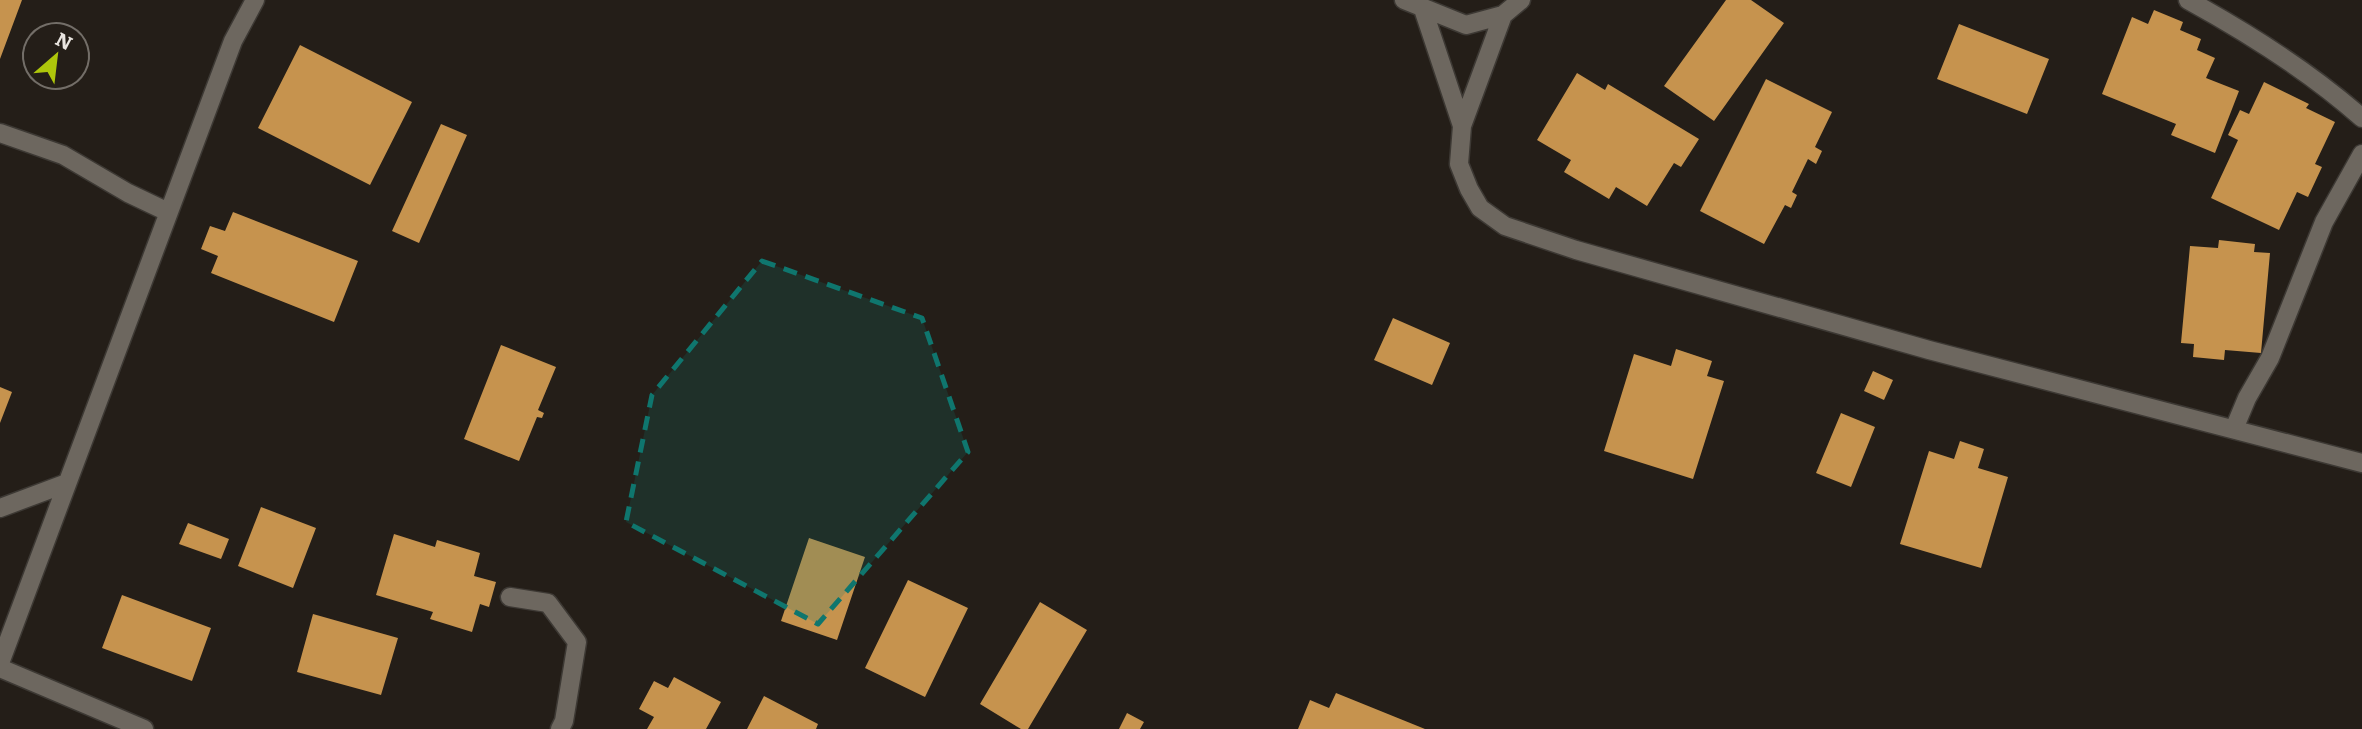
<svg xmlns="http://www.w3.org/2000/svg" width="2362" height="729" font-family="Literata,serif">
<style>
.building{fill:#c6934e}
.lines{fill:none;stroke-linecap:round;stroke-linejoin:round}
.street-casing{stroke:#3d3934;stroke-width:21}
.street{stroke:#6d675f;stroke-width:18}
.marked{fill:#0f766e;fill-opacity:0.2;stroke:#0f766e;stroke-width:5;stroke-dasharray:14 9;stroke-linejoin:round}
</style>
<rect width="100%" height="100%" fill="#241e18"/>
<!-- building -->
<path class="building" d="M0 0H22L0 59Z
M1726 0H1751L1784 23 1714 121 1664 86Z
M2154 10 2183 22 2180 30 2201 39 2197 50 2215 58 2206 78 2239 91 2215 153 2171 135 2176 124 2102 94 2132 17 2148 24Z
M1959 24 2049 59 2027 114 1937 79Z
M300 45 412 102 370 185 258 128Z
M1577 73 1605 90 1608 84 1699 139 1681 167 1674 163 1647 206 1616 187 1609 199 1564 172 1571 160 1537 140Z
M1766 79 1832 112 1815 147 1822 151 1816 164 1808 159 1792 192 1797 195 1791 208 1785 205 1764 244 1700 211Z
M2264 82 2309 104 2306 108 2335 122 2315 164 2322 167 2308 197 2297 192 2279 230 2211 198 2238 140 2228 135 2240 110 2249 114Z
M441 124 467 135 419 243 392 231Z
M233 212 358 261 334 322 211 273 218 256 201 249 210 226 225 231Z
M2219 240 2255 244 2254 252 2270 253 2261 353 2225 350 2224 360 2193 357 2194 344 2181 343 2190 246 2218 248Z
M1393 318 1450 343 1432 385 1374 360Z
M501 345 556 367 538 410 544 413 542 418 537 417 519 461 464 439Z
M1676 349 1712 361 1707 376 1724 381 1693 479 1604 451 1634 354 1671 366Z
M1873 371 1893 380 1884 400 1864 391Z
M0 387 12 392 0 423Z
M1841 413 1875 427 1851 487 1816 473Z
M1960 441 1984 449 1978 468 2008 477 1981 568 1900 544 1929 451 1954 459Z
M261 507 316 528 293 588 238 566Z
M188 523 229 539 221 559 179 544Z
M394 534 435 547 437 540 480 553 474 576 496 582 489 607 480 604 472 632 430 619 433 612 376 595Z
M809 538 865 557 837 640 781 621Z
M908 580 968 608 925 697 865 668Z
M122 595 211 628 192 681 102 648Z
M1040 602 1087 630 1028 729H1021L980 704Z
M313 614 398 638 381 695 297 672Z
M674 677 721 702 706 729H647L654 717 639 709 654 681 668 688Z
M1336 693 1425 729H1298L1310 700 1329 708Z
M764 696 818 724 816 729H747Z
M1127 713 1144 722 1140 729H1119Z"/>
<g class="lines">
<!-- street casing -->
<g class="street-casing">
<path id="street" d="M1404 0 1466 25 1503 15 1521 0
M2188 0C2250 34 2309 71 2362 118
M1423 9 1462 126 1459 164 1469 189 1480 208 1505 226 1576 250 1929 350 2362 463
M1462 126 1503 15
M0 133 63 155 128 193 168 212
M2234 429 2247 398 2270 358 2324 222 2362 154
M0 508 67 483
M510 597 548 603 577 642 564 721 560 729
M0 663 233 41 255 0
M0 668 144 729"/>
</g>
<!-- street -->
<use href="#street" class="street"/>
</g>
<!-- marked area -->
<path class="marked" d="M762 261 922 318 968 452 818 624 626 522 652 395Z"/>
<!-- north arrow -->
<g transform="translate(56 56) rotate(28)"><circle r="33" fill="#241e18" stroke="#736e68" stroke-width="2"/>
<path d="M0-5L12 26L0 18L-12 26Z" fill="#aec60b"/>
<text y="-10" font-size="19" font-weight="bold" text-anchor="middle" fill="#e9e5e0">N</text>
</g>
</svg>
